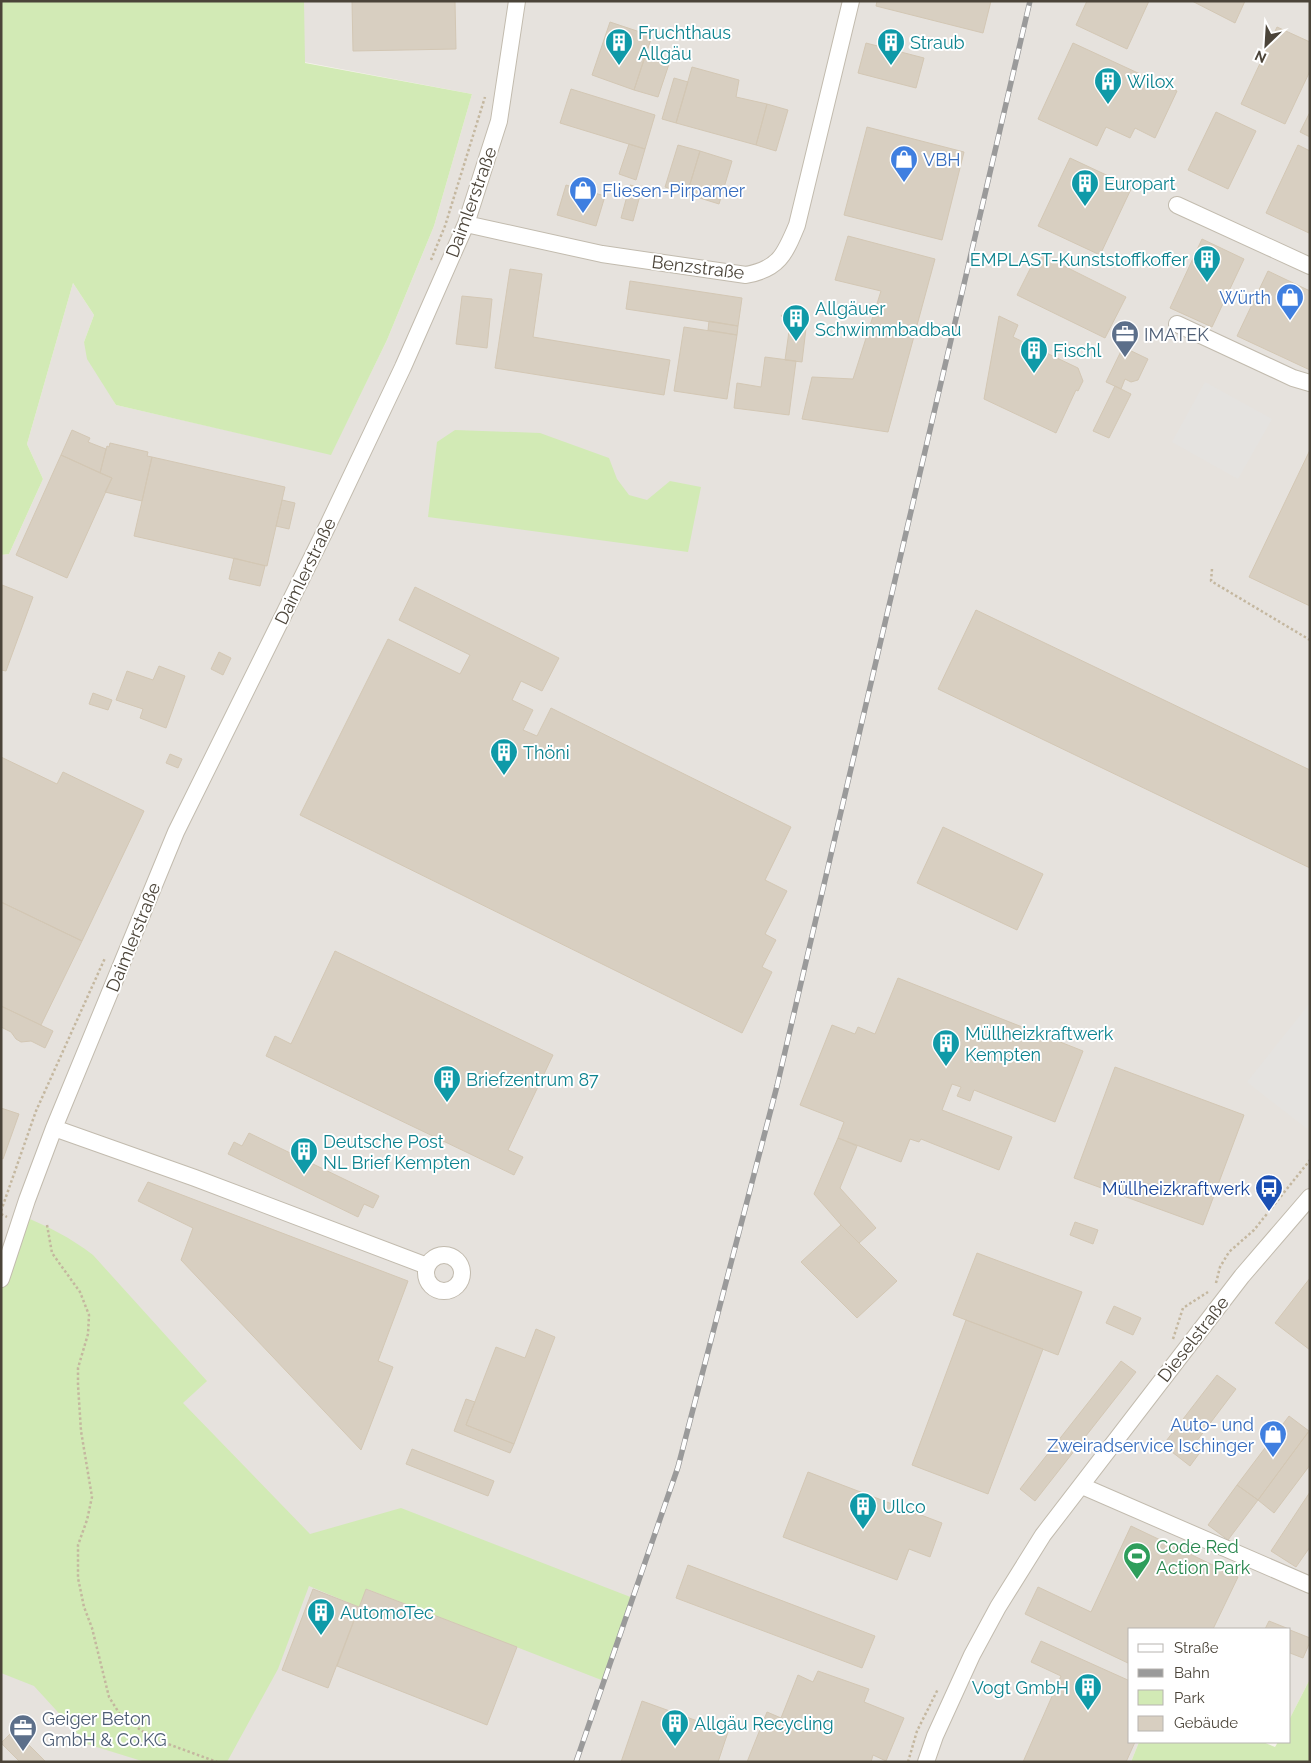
<svg xmlns="http://www.w3.org/2000/svg" width="1311" height="1763" font-family="Raleway,sans-serif">
<style>
.industrial{fill:#e6e2dd}
.green{fill:#d2eab5}
.parking{fill:#e5e3e0}
.building{fill:#d8cfc1;stroke:#d3c7b4}
.lines{fill:none;stroke-linecap:round;stroke-linejoin:round}
.minor-casing{stroke:#c2bbae;stroke-width:18}
.path{stroke:#c4b79f;stroke-width:2.5;stroke-dasharray:2.5 2.5;stroke-linecap:butt}
.minor{stroke:#fff;stroke-width:16}
.rail-casing{stroke:#9a9a9a;stroke-width:5.5}
.rail{stroke:#fff;stroke-width:4;stroke-dasharray:11;stroke-linecap:butt}
.labels{text-anchor:middle;dominant-baseline:central;stroke-width:4;stroke-linejoin:round;paint-order:stroke}
.culture-label{font-size:18px;fill:#0d838f;stroke:#fff;text-anchor:start}
.shop-label{font-size:18px;fill:#366cbe;stroke:#fff;text-anchor:start}
.street-label{font-size:18px;fill:#4b4439;stroke:#fff}
.service-label{font-size:18px;fill:#4e5e75;stroke:#fff;text-anchor:start}
.transit-label{font-size:18px;fill:#164399;stroke:#fff;text-anchor:end}
.leisure-label{font-size:18px;fill:#27864d;stroke:#fff;text-anchor:start}
</style>
<rect width="100%" height="100%" fill="#f6f3ec"/>
<!-- industrial -->
<path class="industrial" d="M304 1H1310V1679L1290 1718V1629H1130V1742H1139L1131 1762H1V555L9 554 43 479 27 444 73 283 94 315 84 342 116 405 331 454 387 340 434 226 472 94 304 62Z"/>
<!-- green -->
<path class="green" d="M1 1H304L305 63 472 94 434 226 387 340 331 455 116 405 87 359 84 342 94 315 73 283 27 444 43 479 9 554 1 555Z
M455 430 540 433 609 458 617 479 629 495 647 500 670 481 701 487 688 552 428 517 437 442Z
M22 1216C48 1226 71 1238 93 1255L207 1381 183 1403 310 1534 401 1508 633 1598 604 1681 367 1589 359 1607 309 1586 278 1669 227 1762H145L87 1744 34 1686 1 1673V1280Z
M1310 1679V1762H1131L1139 1742H1263L1275 1747 1278 1742H1290V1718Z"/>
<!-- parking -->
<path class="parking" d="M1205 382 1272 419 1238 479 1172 442Z
M1310 1003V1131L1247 1082Z"/>
<!-- building -->
<path class="building" d="M352 1H455L456 49 353 51Z
M877 1H991L983 33 876 6Z
M1087 1H1149L1127 49 1076 25Z
M1192 1H1245L1235 23Z
M610 22 652 36 634 90 592 75Z
M1277 27 1310 42V71L1285 124 1241 104Z
M866 43 924 58 916 88 858 73Z
M1073 43 1177 91 1155 138 1135 128 1130 138 1106 127 1097 146 1038 119Z
M645 56 669 64 658 97 634 90Z
M692 67 739 80 736 97 767 104 756 145 676 123Z
M674 78 688 82 676 123 662 119Z
M571 89 655 115 645 149 560 123Z
M767 104 788 110 776 151 756 145Z
M1216 112 1256 131 1228 189 1188 170Z
M1310 112V137L1300 132Z
M867 127 964 152 942 240 844 215Z
M629 144 645 149 636 180 619 174Z
M678 145 700 151 687 194 665 187Z
M1298 145 1310 151 1309 233 1266 213Z
M700 151 732 161 719 204 687 194Z
M1070 158 1132 187 1100 255 1038 226Z
M566 185 605 196 596 226 557 215Z
M630 185 642 188 633 221 621 218Z
M848 236 935 259 888 432 802 419 812 377 853 379 881 291 835 280Z
M1202 239 1244 259 1212 327 1170 308Z
M1038 253 1126 297 1105 338 1017 295Z
M510 269 542 274 533 337 670 360 664 395 495 368Z
M1268 271 1310 291V370L1237 336Z
M630 281 742 298 738 326 626 309Z
M462 296 492 299 487 348 456 344Z
M791 305 807 320 802 362 785 360 790 324 781 316Z
M999 316 1018 325 1013 337 1078 368 1083 381 1078 391 1076 390 1056 433 984 399Z
M709 321 738 326 737 335 708 330Z
M684 327 737 335 727 399 674 391Z
M1123 347 1148 359 1138 380 1131 382 1125 379 1121 389 1106 382Z
M765 357 796 361 789 415 734 408 737 383 761 387Z
M1115 386 1131 394 1109 438 1093 431Z
M72 430 90 438 88 442 106 449 100 473 61 455Z
M110 443 148 452 147 456 152 457 142 501 105 492 112 478 100 473 107 446 109 447Z
M1310 450V606L1249 577Z
M61 455 112 478 67 578 16 555Z
M152 457 285 487 267 566 134 536Z
M282 500 295 503 289 529 276 526Z
M234 558 265 566 260 586 229 579Z
M2 585 33 597 6 671 1 670Z
M415 587 559 658 542 691 521 681 512 700 533 710 523 730 537 736 551 708 791 827 765 880 787 891 765 934 776 940 762 967 772 972 742 1033 300 815 388 639 460 674 470 655 399 620Z
M976 610 1310 770V868L938 689Z
M219 652 231 658 223 675 211 669Z
M159 666 185 676 166 728 140 718 143 709 116 700 127 671 153 680Z
M93 693 112 700 108 710 89 704Z
M170 754 182 759 178 768 166 763Z
M1 757 57 784 63 772 144 811 82 941 1 902Z
M943 827 1043 874 1017 930 917 883Z
M1 902 82 941 41 1025 1 1006Z
M335 951 553 1055 508 1150 523 1157 514 1175 266 1056 275 1036 291 1044Z
M898 978 1083 1051 1055 1122 974 1090 970 1101 957 1096 961 1087 952 1084 942 1110 1012 1137 999 1170 921 1139 919 1142 910 1139 901 1162 838 1138 844 1122 800 1105 832 1025 855 1034 858 1027 875 1034Z
M1 1006 53 1031 45 1048 31 1041 21 1042 16 1039 11 1032 1 1027Z
M1115 1067 1244 1115 1203 1225 1074 1178Z
M1 1108 19 1114 3 1159 1 1158Z
M249 1133 379 1196 373 1208 364 1204 358 1217 228 1154 234 1142 242 1146Z
M838 1138 857 1146 840 1188 876 1228 859 1243 841 1225 814 1194Z
M148 1182 408 1281 378 1361 393 1367 361 1450 181 1260 193 1228 138 1201Z
M1075 1222 1098 1230 1093 1244 1070 1235Z
M841 1225 897 1281 857 1318 801 1262Z
M977 1253 1082 1292 1058 1355 953 1315Z
M1310 1278V1350L1275 1323Z
M1114 1306 1141 1318 1133 1335 1106 1323Z
M966 1320 1043 1349 988 1494 912 1465Z
M536 1329 555 1337 514 1444 466 1425 496 1347 525 1358Z
M1121 1361 1136 1372 1035 1501 1020 1489Z
M1217 1375 1236 1389 1193 1446 1201 1451 1190 1466 1163 1445Z
M466 1399 475 1402 466 1425 514 1444 510 1453 454 1431Z
M1289 1416 1309 1431 1258 1500 1237 1485Z
M1309 1431 1310 1465 1274 1513 1258 1500Z
M412 1449 494 1481 488 1496 406 1464Z
M808 1472 942 1523 930 1557 909 1549 897 1580 783 1537Z
M1237 1485 1258 1500 1228 1540 1208 1525Z
M1310 1492V1547L1296 1567 1271 1551Z
M1131 1526 1238 1577 1213 1629H1130V1664L1025 1614 1038 1587 1091 1612Z
M688 1565 875 1636 862 1668 676 1598Z
M313 1589 359 1607 328 1688 282 1670Z
M366 1589 517 1647 487 1725 337 1666Z
M1269 1621 1289 1629H1265Z
M1290 1630 1310 1638V1642L1303 1658 1290 1653Z
M1041 1641 1130 1681V1742H1135L1126 1762H1023L1061 1676 1031 1662Z
M818 1671 869 1689 864 1702 904 1718 886 1761 873 1755 871 1762H747L767 1712 781 1718 798 1675 813 1682Z
M642 1701 728 1732 718 1762H621Z
M14 1730 45 1761 43 1762H20L1 1743Z"/>
<g class="lines">
<!-- minor casing -->
<g class="minor-casing">
<path id="minor" d="M1177 205 1310 266
M466 224 602 254 746 275C779 269 785 254 797 225L851 1
M1177 324 1293 378 1310 383
M54 1128 195 1178 427 1266
M426 1273a18 18 0 1 1 36 0a18 18 0 1 1-36 0Z
M1 1279 27 1200 54 1128 176 832 328 525 403 367 466 224 499 121 517 1
M1082 1486 1310 1585
M926 1762 935 1736 972 1655 998 1607 1043 1535 1242 1276 1310 1197"/>
</g>
<!-- path -->
<path class="path" d="M431 260 445 226 485 97
M1212 569 1211 581 1310 640
M1 1211 36 1111 105 958
M1 1214 7 1217
M47 1225 52 1253 80 1292 89 1315 88 1334 78 1368V1385L81 1431 92 1497 87 1520 78 1545V1578L84 1607 92 1628 109 1697 121 1716 145 1733 168 1744 217 1762
M1216 1283 1220 1267 1229 1252 1254 1230 1310 1160
M1173 1339 1183 1308 1208 1292
M908 1762 917 1731 938 1689"/>
<!-- minor -->
<use href="#minor" class="minor"/>
<!-- rail casing -->
<g class="rail-casing">
<path id="rail" d="M576 1762 678 1467 777 1086 1030 1"/>
</g>
<!-- rail -->
<use href="#rail" class="rail"/>
</g>
<!-- icons -->
<defs>
<g id="building-pin" transform="scale(1.4375)"><path d="M0 17L-7.5 6A9.5 9.5 0 1 1 7.5 6Z" fill="#0f9aa8" stroke="#fff"/><path d="M-4-6H4V6H1V3H-1V6H-4ZM-2.5-4.3h1.7v1.8h-1.7ZM.8-4.3h1.7v1.8H.8ZM-2.5-1h1.7V.8h-1.7ZM.8-1h1.7V.8H.8Z" fill="#fff"/></g>
<g id="shop-pin" transform="scale(1.4375)"><path d="M0 17L-7.5 6A9.5 9.5 0 1 1 7.5 6Z" fill="#3f7fe0" stroke="#fff"/><path d="M-5-2.5h2.3a2.7 3.5 0 0 1 5.4 0H5L5.5 6h-11ZM-1.5-2.5h3a1.5 2.3 0 0 0-3 0Z" fill="#fff"/></g>
<g id="office-pin" transform="scale(1.4375)"><path d="M0 17L-7.5 6A9.5 9.5 0 1 1 7.5 6Z" fill="#5c6f8a" stroke="#fff"/><path d="M-6-3h4V-5.5h4V-3h4V5H-6ZM-1-4.5V-3h2v-1.5ZM-6 0V1H6V0Z" fill="#fff"/></g>
<g id="bus-pin" transform="scale(1.4375)"><path d="M0 17L-7.5 6A9.5 9.5 0 1 1 7.5 6Z" fill="#1a4fb4" stroke="#fff"/><path d="M-5-6H5V4H4V6H2V4H-2V6H-4V4H-5ZM-3.5-4V0h7V-4ZM-3.5 1.2v1.5H-2V1.2ZM2 1.2v1.5H3.5V1.2Z" fill="#fff"/></g>
<g id="stadium-pin" transform="scale(1.4375)"><path d="M0 17L-7.5 6A9.5 9.5 0 1 1 7.5 6Z" fill="#2e9e5b" stroke="#fff"/><path d="M0-5a6.5 5 0 1 0 0 10a6.5 5 0 1 0 0-10ZM-3.5-1.8h7v3.6h-7Z" fill="#fff"/></g>
</defs>
<g fill-rule="evenodd">
<use href="#building-pin" x="619" y="42"/>
<use href="#building-pin" x="891" y="42"/>
<use href="#building-pin" x="1108" y="81"/>
<use href="#shop-pin" x="904" y="159"/>
<use href="#building-pin" x="1085" y="183"/>
<use href="#shop-pin" x="583" y="190"/>
<use href="#building-pin" x="1207" y="259"/>
<use href="#shop-pin" x="1290" y="297"/>
<use href="#building-pin" x="796" y="318"/>
<use href="#office-pin" x="1125" y="334"/>
<use href="#building-pin" x="1034" y="350"/>
<use href="#building-pin" x="504" y="752"/>
<use href="#building-pin" x="946" y="1043"/>
<use href="#building-pin" x="447" y="1079"/>
<use href="#building-pin" x="304" y="1151"/>
<use href="#bus-pin" x="1269" y="1188"/>
<use href="#shop-pin" x="1273" y="1434"/>
<use href="#building-pin" x="863" y="1506"/>
<use href="#stadium-pin" x="1137" y="1556"/>
<use href="#building-pin" x="321" y="1612"/>
<use href="#building-pin" x="1088" y="1687"/>
<use href="#building-pin" x="675" y="1723"/>
<use href="#office-pin" x="23" y="1728"/>
</g>
<g class="labels">
<!-- culture labels -->
<g class="culture-label">
<text x="638" y="32">Fruchthaus<tspan x="638" dy="21">Allgäu</tspan></text>
<text x="910" y="42">Straub</text>
<text x="1127" y="81">Wilox</text>
<text x="1104" y="183">Europart</text>
<text x="1188" y="259" text-anchor="end">EMPLAST-Kunststoffkoffer</text>
<text x="815" y="308">Allgäuer<tspan x="815" dy="21">Schwimmbadbau</tspan></text>
<text x="1053" y="350">Fischl</text>
<text x="523" y="752">Thöni</text>
<text x="965" y="1033">Müllheizkraftwerk<tspan x="965" dy="21">Kempten</tspan></text>
<text x="466" y="1079">Briefzentrum 87</text>
<text x="323" y="1141">Deutsche Post<tspan x="323" dy="21">NL Brief Kempten</tspan></text>
<text x="882" y="1506">Ullco</text>
<text x="340" y="1612">AutomoTec</text>
<text x="1069" y="1687" text-anchor="end">Vogt GmbH</text>
<text x="694" y="1723">Allgäu Recycling</text>
</g>
<!-- shop labels -->
<g class="shop-label">
<text x="923" y="159">VBH</text>
<text x="602" y="190">Fliesen-Pirpamer</text>
<text x="1271" y="297" text-anchor="end">Würth</text>
<text x="1254" y="1424" text-anchor="end">Auto- und<tspan x="1254" dy="21">Zweiradservice Ischinger</tspan></text>
</g>
<!-- street labels -->
<g class="street-label">
<text transform="translate(471 202) rotate(-70)">Daimlerstraße</text>
<text transform="translate(698 267) rotate(7)">Benzstraße</text>
<text transform="translate(305 571) rotate(-64)">Daimlerstraße</text>
<text transform="translate(133 937) rotate(-68)">Daimlerstraße</text>
<text transform="translate(1193 1339) rotate(-52)">Dieselstraße</text>
</g>
<!-- service labels -->
<g class="service-label">
<text x="1144" y="334">IMATEK</text>
<text x="42" y="1718">Geiger Beton<tspan x="42" dy="21">GmbH &amp; Co.KG</tspan></text>
</g>
<!-- transit labels -->
<g class="transit-label">
<text x="1250" y="1188">Müllheizkraftwerk</text>
</g>
<!-- leisure labels -->
<g class="leisure-label">
<text x="1156" y="1546">Code Red<tspan x="1156" dy="21">Action Park</tspan></text>
</g>
</g>
<!-- border -->
<rect width="1311" height="1763" fill="none" stroke="#4b4439" stroke-width="5"/>
<!-- legend -->
<rect x="1128" y="1628" width="162" height="115" fill="#ffffff" stroke="#b7b4b0"/>
<rect x="1138" y="1644" width="25" height="8" fill="#ffffff" stroke="#b7b4b0"/>
<text x="1174" y="1653" font-size="15" fill="#4b4439">Straße</text>
<rect x="1138" y="1669" width="25" height="8" fill="#9a9a9a" stroke="#b7b4b0"/>
<text x="1174" y="1678" font-size="15" fill="#4b4439">Bahn</text>
<rect x="1138" y="1690" width="25" height="15" fill="#d2eab5" stroke="#b7b4b0"/>
<text x="1174" y="1703" font-size="15" fill="#4b4439">Park</text>
<rect x="1138" y="1716" width="25" height="15" fill="#d8cfc1" stroke="#b7b4b0"/>
<text x="1174" y="1728" font-size="15" fill="#4b4439">Gebäude</text>
<!-- north arrow -->
<g transform="translate(1266 45) rotate(205)" stroke="#ffffff" stroke-width="4" paint-order="stroke">
<path d="M0-4L9 19L0 12L-9 19Z" fill="#4b4439"/>
<text y="-8" font-size="14" font-weight="bold" text-anchor="middle" fill="#4b4439">N</text>
</g>
</svg>
